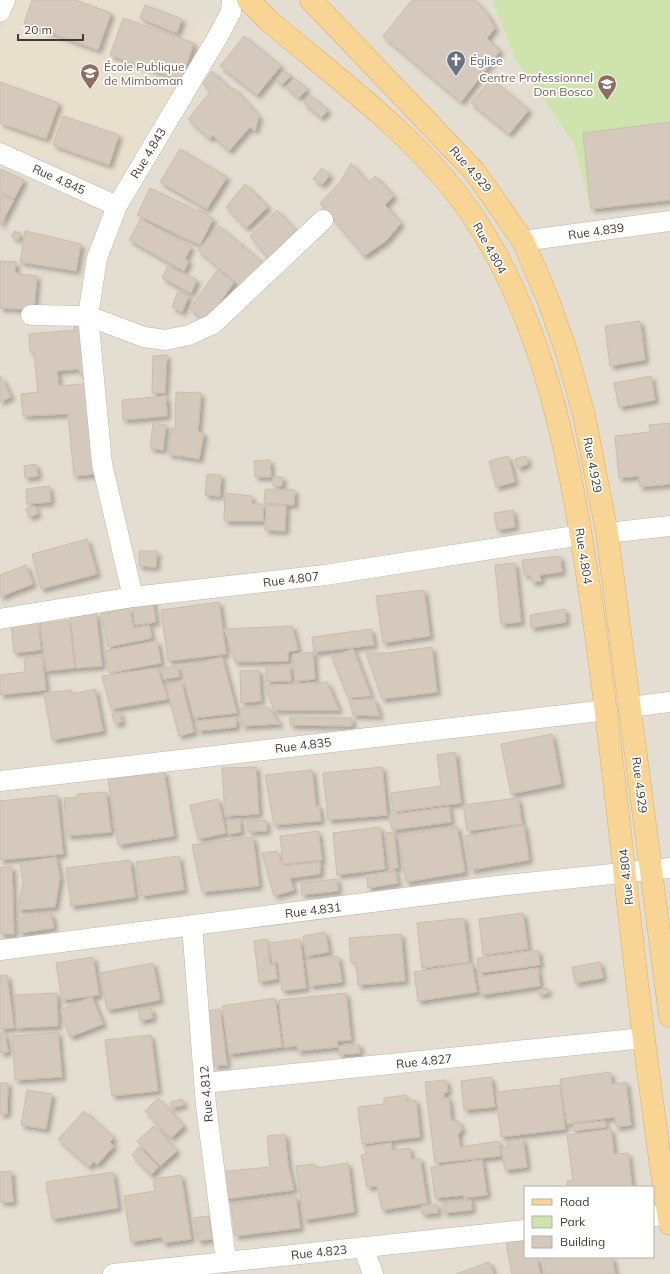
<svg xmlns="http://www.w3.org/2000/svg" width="670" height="1274" font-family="Mulish,sans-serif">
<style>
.residential{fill:#e4ddd1;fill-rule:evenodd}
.education{fill:#e9dfcd}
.green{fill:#cfe3ad}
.building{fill:#d4c9bc;stroke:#cbbdad;filter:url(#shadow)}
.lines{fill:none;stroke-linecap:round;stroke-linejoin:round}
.minor-casing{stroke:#beb5a9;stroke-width:21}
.primary-casing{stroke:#dbaf66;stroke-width:23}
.minor{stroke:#fff;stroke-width:20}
.primary{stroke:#f8d495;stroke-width:22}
.labels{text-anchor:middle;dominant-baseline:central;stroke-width:3.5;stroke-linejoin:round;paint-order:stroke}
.worship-label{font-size:12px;fill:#5b616d;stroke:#fff;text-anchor:start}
.education-label{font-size:12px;fill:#785e54;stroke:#fff;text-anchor:start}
.street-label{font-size:12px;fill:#423b34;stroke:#fff}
</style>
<defs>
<filter id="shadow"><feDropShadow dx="3.5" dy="3.5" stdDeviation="2" flood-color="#0004"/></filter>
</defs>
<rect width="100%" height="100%" fill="#f0ebe3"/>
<!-- residential -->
<path class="residential" d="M0 0H670V1274H0ZM525 1187H653V1257H525Z"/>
<!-- education -->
<path class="education" d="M13 0H140L143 1 138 20 192 38 200 18 217 28 125 187 0 143V34Z"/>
<!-- green -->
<path class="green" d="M492 0H670V200L591 209 573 142 516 60Z"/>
<!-- building -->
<path class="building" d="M32 0H75L111 13 98 50 24 23Z
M412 0H475L487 14 495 28 487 38 500 51 461 102 383 36Z
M145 5 182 19 177 33 140 18Z
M123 18 194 43 181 80 110 55Z
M244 36 281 66 257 95 220 66Z
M284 70 291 76 282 85 276 80Z
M212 71 232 91 234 88 259 116 255 131 250 127 229 151 212 135 210 139 188 119 211 91 203 84Z
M294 78 307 89 299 98 286 87Z
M491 79 529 110 509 134 471 103Z
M0 82 59 103 46 139 0 123Z
M310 95 328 110 321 118 304 103Z
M63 116 119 135 109 165 53 145Z
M670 122V200L591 209 583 133Z
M180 149 227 177 207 209 160 182Z
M351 163 368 183 375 176 394 196 385 205 401 223 386 241 364 256 320 203 340 182Z
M322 168 330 175 322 185 313 179Z
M0 169 24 180 14 199 0 192Z
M245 184 268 207 246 228 226 207Z
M150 188 197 211 198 209 213 219 200 245 137 215Z
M1 194 14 200 0 226V195Z
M277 210 296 231 268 258 250 236Z
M141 219 191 247 185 259 189 261 184 271 129 240Z
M219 226 263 263 240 286 198 250Z
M15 231 21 234 18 240 11 236Z
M25 231 81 244 76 271 20 262Z
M0 261 16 262 15 273 37 276 34 310 0 308Z
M168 266 197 280 191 293 162 278Z
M217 270 234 282 207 322 190 309Z
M178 291 189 296 182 312 172 307Z
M83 319 88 374H80L79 369 57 371 59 386 91 383 95 474 74 476 68 414 23 416 21 394 38 392 34 352H30L29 334 75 330 73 320Z
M640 321 645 360 610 366 605 326Z
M167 355 165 393H152L153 356Z
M0 375 11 397 0 402Z
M651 376 655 400 619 407 614 383Z
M176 392 201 393 198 432 204 433 199 459 168 454 172 428 175 429Z
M166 396 167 416 123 420 122 400Z
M153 423 166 425 163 450 150 448Z
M670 423V484L640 487 639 476 619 478 615 436 650 432 649 425Z
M508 456 515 482 496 487 489 461Z
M526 456 528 464 518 468 515 459Z
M270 460 271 477H255L254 461Z
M36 464 38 476 25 478 24 466Z
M207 474 221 475 220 496 205 495Z
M273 477H283L282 486H273Z
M49 486 51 502 27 504 26 489Z
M265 489 295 490 294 505 264 503Z
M225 493 252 496V504H263V521H224Z
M266 505H286L285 531 265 530Z
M35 506 38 514 29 517 26 509Z
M513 510 515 527 497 530 494 513Z
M87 539 97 574 41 589 32 554Z
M139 551H157L156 567 139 566Z
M560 556 562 572 540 575 541 581 532 582 530 575H524L522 560Z
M515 563 521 622 501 624 495 565Z
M26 565 33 584 0 597V575Z
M424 590 430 636 383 643 376 596Z
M152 598 156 622 135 625 132 601Z
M219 602 226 654 168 661 161 610Z
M129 608 134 628 149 625 152 638 108 647 101 614Z
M565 609 566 622 531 628 530 615Z
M96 613 102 666 76 668 70 615Z
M69 620 75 668 46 671 40 624Z
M38 621 41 650 14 653 11 623Z
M292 626 298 650 288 652V661L235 662 224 629Z
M371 629 374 645 314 652 312 637Z
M157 641 161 663 109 673 104 651Z
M432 647 437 692 382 699 366 653H387Z
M353 649 371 696 348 698 332 657Z
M313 652 315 679 295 681 293 654Z
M42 656 46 690 0 695V675L25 672 24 658Z
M222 657 237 713 194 718 181 667Z
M290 665 291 681H266V666Z
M178 666 179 677 163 679 162 668Z
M157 668 168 699 111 709 102 676Z
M259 670 261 701 241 703 240 671Z
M181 681 194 732 179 736 166 685Z
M327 682 339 710H274L265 686Z
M95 689 103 731 52 740 44 693 71 690 72 694Z
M374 699 380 716 353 715 349 700Z
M268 707 280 724 242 726 241 708Z
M119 712 122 722 115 724 112 714Z
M236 717V727L198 731 197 721Z
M290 717 352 718V726L290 725Z
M552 734 561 784 511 794 501 744Z
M455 752 461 803 393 812 391 793 441 786 437 755Z
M256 767 259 814 225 816 222 768Z
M382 767 387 815 328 820 323 773Z
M312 770 316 807 319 806 321 821 274 825 265 775Z
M164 771 174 836 118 845 108 779Z
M106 792 111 832 67 836 64 798 77 797V794Z
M57 795 63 854 0 860V801Z
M518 798 522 824 467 831 463 805Z
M218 799 226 833 198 839 190 805Z
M449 807 451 822 392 830 389 815Z
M240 819 241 832 228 834 227 820Z
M266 820 267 831 248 832 247 821Z
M524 825 529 860 471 870 465 836Z
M457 826 465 872 406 882 398 836Z
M380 827 385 869 337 875 333 833Z
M318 831 322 860 283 864 280 836Z
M394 832 398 868 390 869 386 833Z
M253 837 259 886 202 892 192 845Z
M277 851 283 866 320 862V874L290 878 294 890 274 896 262 853Z
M179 856 184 890 141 896 136 862Z
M56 857 60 878 55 907 17 910 23 883 20 863Z
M130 860 135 897 71 906 66 868Z
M0 867H12L14 934H0Z
M395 871 398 883 368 888 366 875Z
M337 879 338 891 302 895 301 883Z
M51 913 54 928 20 933 17 918Z
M523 913 528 949 483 955 479 919Z
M464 918 469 962 422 968 417 923Z
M325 932 329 952 306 956 303 936Z
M401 934 405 981 358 985 356 962H351L349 938Z
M267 939 270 965 275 964 277 979 259 982 254 941Z
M300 939 306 988 282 991 278 962 272 963 269 943Z
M538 950 540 965 479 973 477 958Z
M338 956 342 982 310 986 306 960Z
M93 957 99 995 62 1000 56 963Z
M600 962 603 978 575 983 572 967Z
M153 963 160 1000 107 1010 100 973Z
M472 963 477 992 418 1001 414 972Z
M538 968 540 986 481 995 478 977Z
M7 975 14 1028 0 1029V976Z
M548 988V993L539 995 538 990Z
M57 993 58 1026 16 1028 15 995Z
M346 993 351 1040 337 1041 338 1047 298 1051 297 1046 284 1047 279 1000Z
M92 997 103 1024 70 1037 60 1010Z
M275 998 282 1047 229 1054 222 1006Z
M151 1008 153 1018 140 1021 138 1010Z
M220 1009 227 1065 214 1066 207 1011Z
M58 1032 62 1077 15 1080 12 1036Z
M0 1033H5L8 1052 0 1053Z
M151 1035 158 1091 112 1096 105 1040Z
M359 1044 360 1053 339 1055V1046Z
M610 1072 612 1084 626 1082 631 1125 616 1127 615 1117 567 1124 560 1079Z
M491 1077 495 1107 464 1110 461 1081Z
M446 1080 448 1092 444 1093V1098H449L451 1120 458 1121 462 1129 458 1135 460 1147 499 1141 501 1156 435 1163 425 1082Z
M0 1083H8L7 1114H0Z
M560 1085 565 1129 501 1137 496 1092Z
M27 1090 52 1094 46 1129 21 1125Z
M406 1095V1101L416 1100 420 1137 362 1144 358 1107 384 1104V1098Z
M158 1098 184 1126 171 1138 145 1111Z
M182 1099 184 1105 171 1108 170 1102Z
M84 1111 114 1138 110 1142 114 1146 97 1165 94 1161 89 1167 58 1139Z
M605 1121 606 1127 573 1131V1124Z
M154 1126 177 1151 160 1166 137 1141Z
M611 1129 614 1154 628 1153 632 1187H568L567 1181 573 1180 567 1135Z
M285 1134 288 1165 294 1190 225 1199 218 1172 270 1167 267 1136Z
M523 1139 527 1167 505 1170 501 1148 508 1147 507 1141Z
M391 1143 392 1150 410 1148 411 1159 420 1158 427 1203 382 1210 377 1186 367 1187 361 1155 366 1154 365 1147Z
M139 1147 159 1167 151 1175 132 1155Z
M482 1160 487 1195 464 1198V1195L435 1198 431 1167Z
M348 1163 354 1212 304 1220 296 1166 314 1164 315 1168Z
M11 1171 13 1202H0V1172Z
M113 1172 118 1208 52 1219 46 1182Z
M181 1175 191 1239 163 1243 162 1237 131 1242 124 1196 155 1191 153 1179Z
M296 1196 300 1228 235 1236 231 1204Z
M471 1200 472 1210 444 1213 443 1203Z
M437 1204 438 1213 422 1214 421 1206Z
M209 1216 212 1239 198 1241 194 1218Z
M525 1238V1257H537L540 1274H512L506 1242Z
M543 1257H612L615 1274H546Z
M489 1262 494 1274H456Z"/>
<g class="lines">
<!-- minor casing -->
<g class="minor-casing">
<path id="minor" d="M232 0 231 12 217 38 117 206 97 258 88 316 144 337 165 340 189 335 213 324 323 220
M0 12 5 0
M0 153 117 206
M523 241 670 221
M31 315 88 316 102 464 133 597
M607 533 670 526
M0 619 133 597 325 575 581 535
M630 707 670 702
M0 781 607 710
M192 925 206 1105 226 1261
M0 950 497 886 670 868
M204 1083 644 1038
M653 1216 668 1214
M363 1247 373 1274
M113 1274 525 1230"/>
</g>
<!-- primary casing -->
<g class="primary-casing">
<path id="primary" d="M248 0 270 22C339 80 419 138 470 212 550 328 573 478 593 614 616 773 629 933 651 1093 657 1136 662 1181 670 1224
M311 0 475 172 523 241 549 302 567 354 584 415 607 533 670 1016"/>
</g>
<!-- minor -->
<use href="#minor" class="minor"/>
<!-- primary -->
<use href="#primary" class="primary"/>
</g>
<!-- icons -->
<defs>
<g id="church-pin" transform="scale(1)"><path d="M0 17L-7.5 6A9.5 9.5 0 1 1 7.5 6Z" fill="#6b7280" stroke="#fff"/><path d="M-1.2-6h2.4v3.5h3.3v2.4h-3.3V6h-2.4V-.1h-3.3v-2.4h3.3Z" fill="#fff"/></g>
<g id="school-pin" transform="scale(1)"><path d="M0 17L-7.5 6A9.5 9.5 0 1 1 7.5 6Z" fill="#8d6e63" stroke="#fff"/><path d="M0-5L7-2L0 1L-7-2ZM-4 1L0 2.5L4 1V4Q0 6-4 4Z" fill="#fff"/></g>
</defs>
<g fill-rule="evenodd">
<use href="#church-pin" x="456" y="60"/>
<use href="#school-pin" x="90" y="73"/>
<use href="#school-pin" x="607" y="84"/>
</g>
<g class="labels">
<!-- worship labels -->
<g class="worship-label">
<text x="470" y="60">Église</text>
</g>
<!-- education labels -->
<g class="education-label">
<text x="104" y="66">École Publique<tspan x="104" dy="14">de Mimboman</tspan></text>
<text x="593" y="77" text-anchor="end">Centre Professionnel<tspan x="593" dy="14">Don Bosco</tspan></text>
</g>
<!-- street labels -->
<g class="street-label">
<text transform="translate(148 153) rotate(-59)">Rue 4.843</text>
<text transform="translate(471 169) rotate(49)">Rue 4.929</text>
<text transform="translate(59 179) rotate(24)">Rue 4.845</text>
<text transform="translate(596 231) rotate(-8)">Rue 4.839</text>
<text transform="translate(490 248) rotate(61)">Rue 4.804</text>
<text transform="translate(593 465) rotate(79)">Rue 4.929</text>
<text transform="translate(584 556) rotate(81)">Rue 4.804</text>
<text transform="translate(291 579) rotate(-7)">Rue 4.807</text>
<text transform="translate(303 745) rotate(-7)">Rue 4.835</text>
<text transform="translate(640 785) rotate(83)">Rue 4.929</text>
<text transform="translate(626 877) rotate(-96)">Rue 4.804</text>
<text transform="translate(313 910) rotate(-7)">Rue 4.831</text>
<text transform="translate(424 1061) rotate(-6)">Rue 4.827</text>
<text transform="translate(206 1094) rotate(-95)">Rue 4.812</text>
<text transform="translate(319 1252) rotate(-6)">Rue 4.823</text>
</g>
</g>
<!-- legend -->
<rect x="524" y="1186" width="130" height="72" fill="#ffffff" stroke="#b3b1ae"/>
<rect x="532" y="1199" width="20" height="6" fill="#f8d495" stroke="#b3b1ae"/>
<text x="560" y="1206" font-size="12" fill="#423b34">Road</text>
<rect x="532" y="1216" width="20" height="12" fill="#cfe3ad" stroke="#b3b1ae"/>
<text x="560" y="1226" font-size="12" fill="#423b34">Park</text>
<rect x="532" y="1236" width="20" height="12" fill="#d4c9bc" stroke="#b3b1ae"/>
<text x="560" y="1246" font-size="12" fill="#423b34">Building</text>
<!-- scale -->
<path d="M18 34v6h65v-6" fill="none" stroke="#423b34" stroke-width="2"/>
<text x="24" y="34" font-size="12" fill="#423b34" stroke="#ffffff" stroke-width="3" paint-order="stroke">20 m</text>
</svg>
